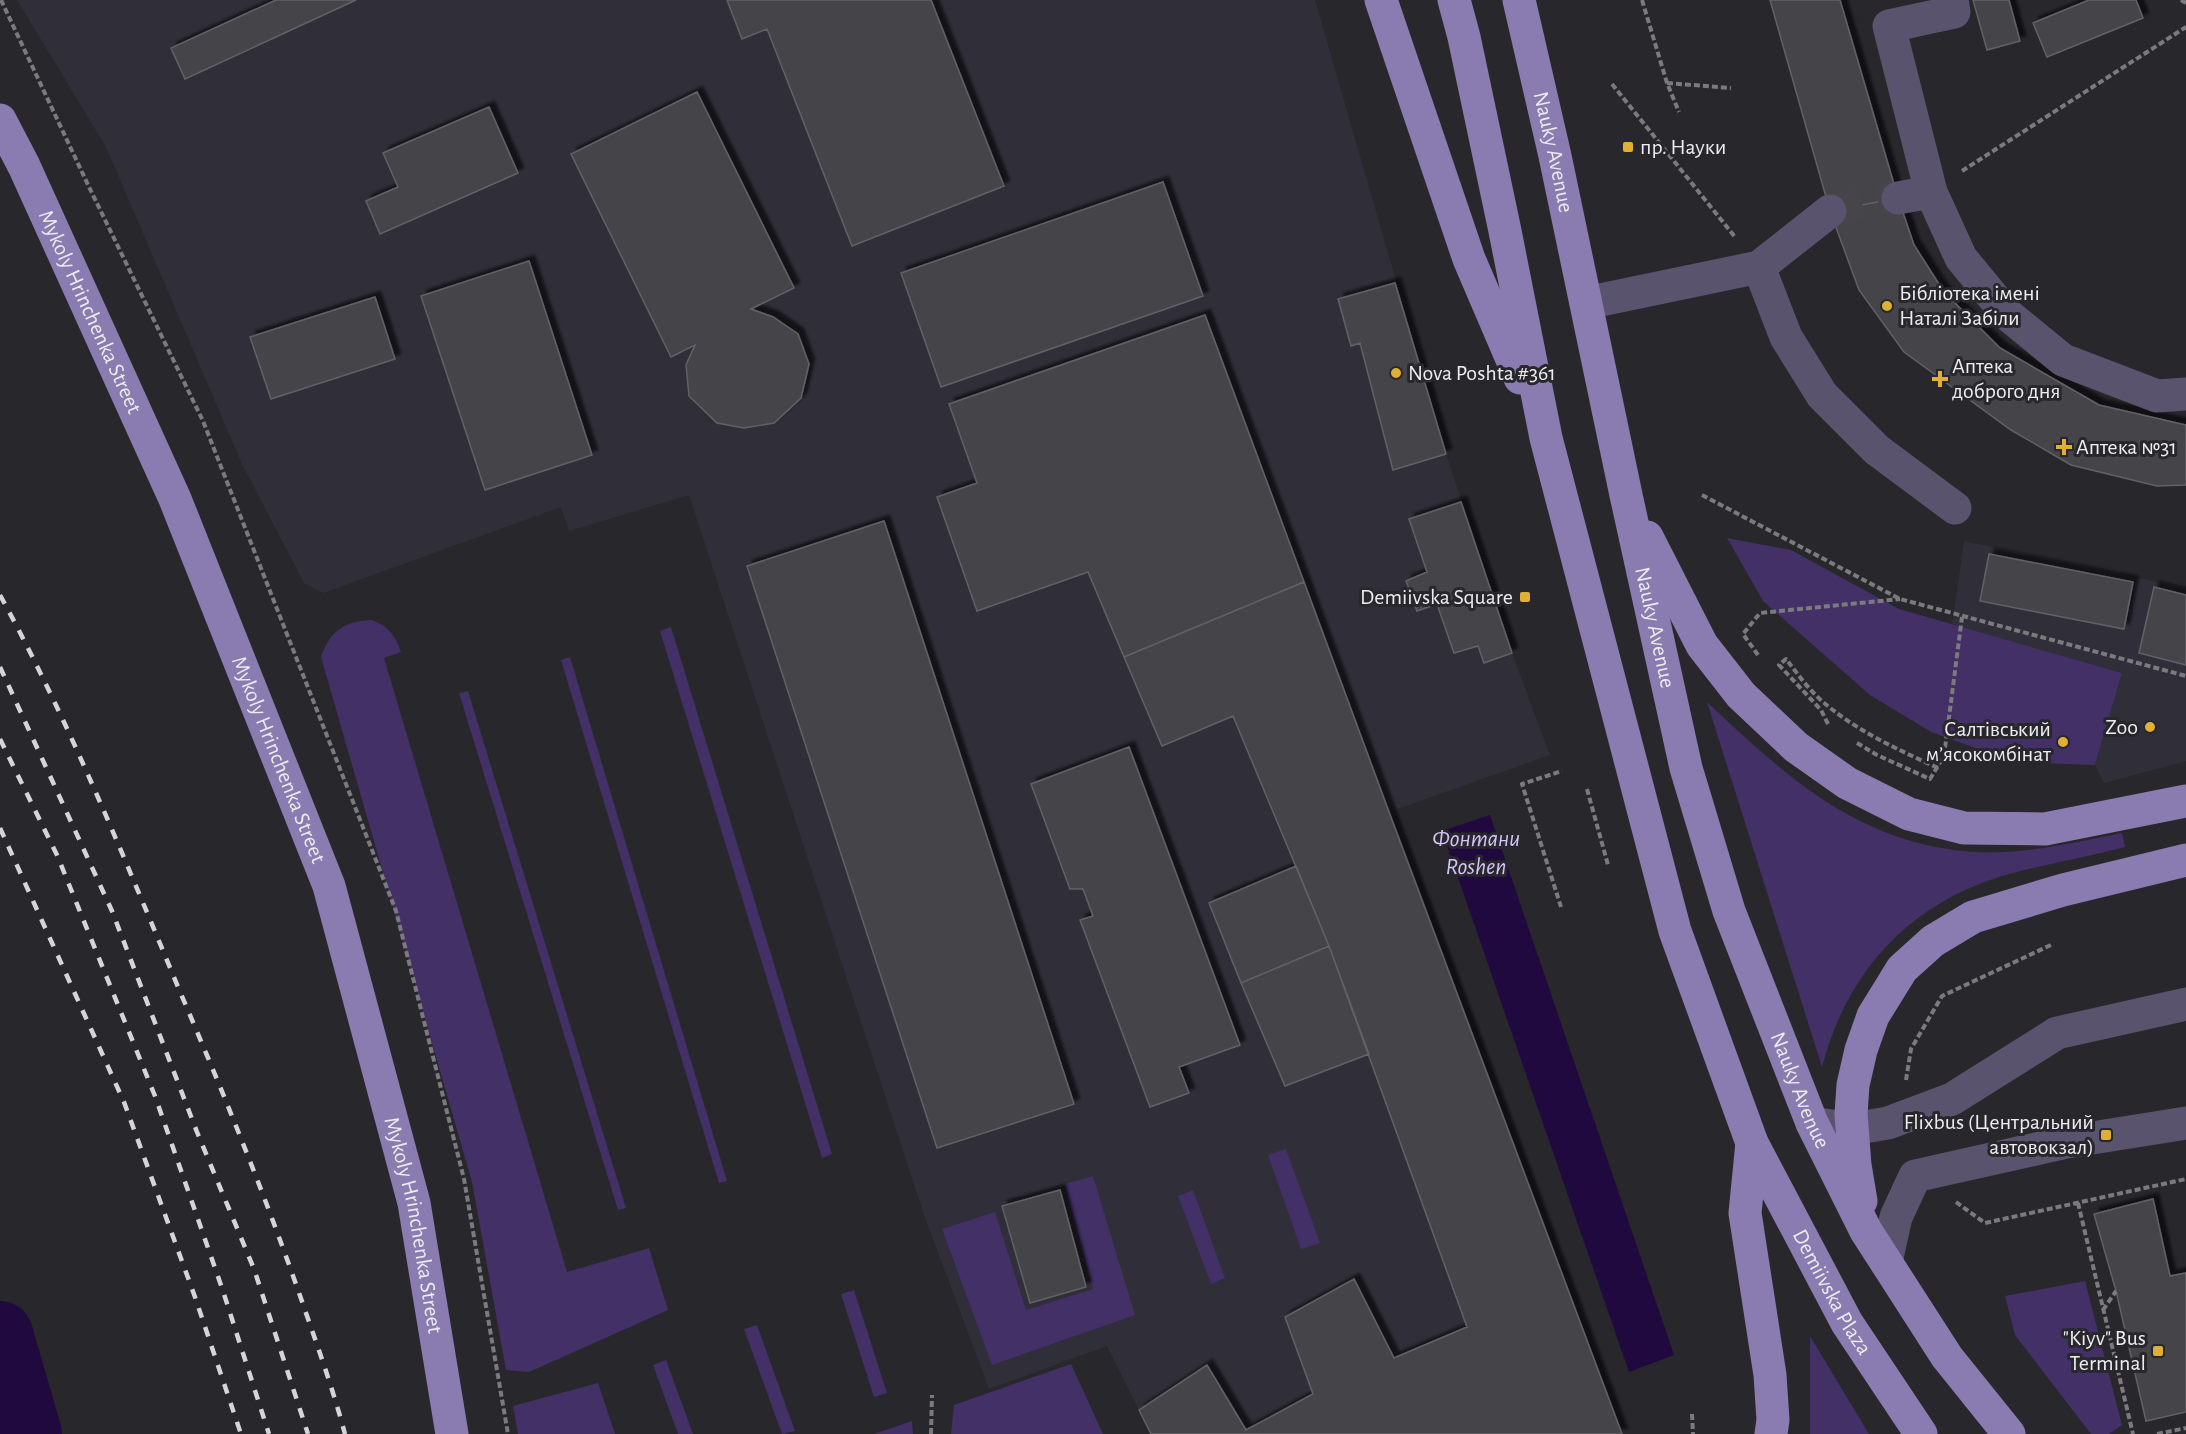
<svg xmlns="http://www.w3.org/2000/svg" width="2186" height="1434" font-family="'Alegreya Sans',sans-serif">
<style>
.built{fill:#302e39}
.green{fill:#423066}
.water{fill:#1f093e}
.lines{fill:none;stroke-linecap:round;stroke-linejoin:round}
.river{stroke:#1f093e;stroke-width:66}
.building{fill:#454449;stroke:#626167;stroke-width:1.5;filter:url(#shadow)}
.minor-tunnel{stroke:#464549;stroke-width:33;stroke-dasharray:33 16;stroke-linecap:butt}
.path{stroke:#7b7a7f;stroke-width:4;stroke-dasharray:6 3;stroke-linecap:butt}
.minor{stroke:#5a536d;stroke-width:33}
.major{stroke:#8a7cb1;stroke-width:33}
.rail{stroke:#d5d4d8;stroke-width:4.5;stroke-dasharray:10 10;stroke-linecap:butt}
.poi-dot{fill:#e0b034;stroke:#28272c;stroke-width:2}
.labels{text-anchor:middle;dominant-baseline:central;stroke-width:6;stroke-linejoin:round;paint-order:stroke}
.poi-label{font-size:22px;fill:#edecef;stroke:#28272c;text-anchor:start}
.street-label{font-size:22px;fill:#edecef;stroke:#28272c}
.water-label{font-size:24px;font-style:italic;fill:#d2c4f9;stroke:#28272c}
</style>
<defs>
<filter id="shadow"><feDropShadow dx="5.5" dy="-5.5" stdDeviation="1.5" flood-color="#0009"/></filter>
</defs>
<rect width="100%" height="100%" fill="#28272c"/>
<!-- built -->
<path class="built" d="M17 0H1315L1446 454 1512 653 1550 755 1389 812 1622 1434H1151L1107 1346 989 1389 925 1218 689 495 569 531 561 507 323 593 304 583 242 464 106 147Z
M1964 541 2186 588V761L2104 783 2095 765 2122 673 1952 625Z
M0 1365 21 1434H0Z"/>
<!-- green -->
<path class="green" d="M1727 538 1791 550 1899 609 2122 673 2095 765 2014 762 1931 732 1870 695 1763 601Z
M372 620C389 627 395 635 401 652L384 658 567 1272 649 1248 668 1310 529 1372 506 1370 472 1182 321 657C330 631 344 621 372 620Z
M671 627 832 1154 822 1158 660 631Z
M570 657 727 1181 719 1183 561 660Z
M468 691 626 1208 618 1210 459 693Z
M1707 702C1784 774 1852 839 1963 851 2015 857 2071 843 2122 833L2125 847C2087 857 2047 864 2009 874 1912 901 1847 970 1822 1067Z
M1286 1149 1320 1243 1301 1249 1268 1155Z
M1093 1176 1135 1315 992 1365 942 1229 995 1212 1026 1310 1093 1289 1065 1184Z
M1193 1190 1225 1278 1211 1284 1178 1196Z
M2085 1281 2122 1425 2109 1434H2091L2015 1335 2005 1296Z
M854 1290 887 1393 874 1397 841 1294Z
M757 1325 795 1431 782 1434 744 1329Z
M1810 1336 1869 1434H1810Z
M666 1360 693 1434H678L653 1365Z
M1071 1364 1103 1434H951L954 1405Z
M598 1383 615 1434H518L513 1406Z
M912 1421 913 1434H874Z"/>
<!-- water -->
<path class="water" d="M1490 815 1674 1355 1629 1372 1442 831Z"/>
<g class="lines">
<!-- river -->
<path class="river" d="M0 1334 29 1434"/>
</g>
<!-- building -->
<path class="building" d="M276 0H356L185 79 171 48Z
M727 0H931L1004 186 852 246 767 29 742 39Z
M1770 0H1840L1898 198 1830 211Z
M1973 0H2009L2020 41 1987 50Z
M2089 0H2136L2143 18 2047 57 2033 23Z
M697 92 794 288 751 309 773 317 798 334 809 364 801 398 774 423 744 428 717 423 689 396 686 365 695 345 671 357 571 154Z
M489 107 518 173 380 234 366 201 398 187 383 153Z
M1163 182 1203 296 941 387 901 273Z
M1898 198 1914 245 1944 292 2000 348 2099 405 2186 425V485L2157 486 2071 465 2011 430 1904 352 1859 290 1830 211Z
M529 261 592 455 485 490 421 296Z
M1395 283 1446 454 1393 470 1360 343 1351 346 1338 299Z
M375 297 395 359 271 399 250 337Z
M1205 315 1304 582 1124 657 1088 572 977 611 937 497 977 483 949 404Z
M1461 502 1512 653 1484 663 1478 646 1454 653 1437 604 1417 611 1406 581 1427 572 1409 519Z
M884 521 1074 1104 937 1148 747 566Z
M1989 554 2133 582 2124 629 1980 601Z
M1304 582 1389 812 1622 1434H1151L1139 1410 1207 1365 1246 1430 1313 1394 1285 1317 1354 1279 1394 1358 1467 1327 1329 946 1233 716 1162 746 1124 657Z
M2154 587 2186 595V665L2139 653Z
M1129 747 1240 1045 1179 1067 1189 1093 1150 1107 1080 920 1093 916 1083 889H1070L1031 784Z
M1296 866 1329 946 1241 983 1209 903Z
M1329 946 1369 1054 1285 1086 1241 983Z
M1060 1190 1086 1287 1030 1303 1002 1206Z
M2153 1199 2170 1276 2186 1273V1412L2146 1421 2116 1291 2094 1214Z"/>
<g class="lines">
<!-- minor-tunnel -->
<path class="minor-tunnel" d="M1830 211 1898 198"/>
<!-- path -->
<path class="path" d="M1 0 90 189 203 421 396 911 464 1179 508 1434
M1642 0 1667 83 1679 112
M2181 0 2186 3
M1667 83 1731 88
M1612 84 1735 237
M1962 171 2186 27
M1702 495 1900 599 2186 676
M1758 655 1743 634 1760 613 1900 599
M1828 724 1821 710 1779 665 1786 659C1797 673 1808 689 1822 701 1856 731 1897 749 1938 768
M1857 743 1877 755 1930 779 1944 756 1962 617
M1587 789 1608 865
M1561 907 1522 784 1562 771
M1906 1080 1911 1049 1942 996 2053 944
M1956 1202 1985 1223 2186 1179
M2078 1203 2133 1434
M2103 1310 2116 1291
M1692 1414 1693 1434
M931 1434 932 1395
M2157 1434 2186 1428"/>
<!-- minor -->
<path class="minor" d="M1931 192 1889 26 1954 12 1952 0
M1898 198 1931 192 1961 258 2008 315 2063 360 2157 396 2186 394
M1759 267 1786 337 1822 395 1877 450 1955 508
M1586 303 1759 267 1830 211
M1812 1123 1852 1129 1888 1123 1952 1099 2057 1033 2186 1004
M1886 1262 1896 1217 1915 1176 2067 1142 2186 1123"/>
<!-- major -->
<g class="major">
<path d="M1381 0 1469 259 1520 378"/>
<path id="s1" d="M1454 0 1464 37 1505 231 1546 438 1675 931 1752 1143 1847 1323 1921 1434"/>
<path id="s2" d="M1519 0 1555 156 1626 495 1686 768 1729 911 1812 1123 1866 1231 1947 1357 2009 1434"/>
<path id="s3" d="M0 120 24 166 175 499 329 886 414 1203 452 1434"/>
<path d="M1647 537 1702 645 1741 695 1796 747 1847 783 1909 814 1964 828 2045 829 2186 801"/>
<path d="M1752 1143 1745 1213 1770 1375 1773 1420 1771 1434"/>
<path d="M1861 1201 1855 1165 1851 1114 1853 1085 1861 1050 1873 1016 1902 969 1933 941 1973 917 2063 890 2186 860"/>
</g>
<!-- rail -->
<path class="rail" d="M0 595C70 723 125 860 181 994 226 1099 269 1205 306 1313 320 1353 334 1393 345 1434
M0 667 112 911 197 1132 254 1269 308 1434
M0 739 57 855 155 1096 222 1288 269 1434
M0 828 124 1102 195 1297 241 1434"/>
</g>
<!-- markers -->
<g class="poi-dot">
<rect x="1622" y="141" width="12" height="12" rx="3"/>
<circle cx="1887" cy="306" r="6"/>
<circle cx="1396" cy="373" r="6"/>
<path d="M1937 370h6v6h6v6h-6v6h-6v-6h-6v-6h6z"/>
<path d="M2061 438h6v6h6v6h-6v6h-6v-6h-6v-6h6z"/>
<rect x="1519" y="591" width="12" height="12" rx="3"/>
<circle cx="2150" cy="727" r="6"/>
<circle cx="2063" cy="742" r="6"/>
<rect x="2100" y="1129" width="12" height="12" rx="3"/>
<rect x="2152" y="1345" width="12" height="12" rx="3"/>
</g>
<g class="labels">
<!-- poi labels -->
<g class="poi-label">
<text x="1640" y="147">пр. Науки</text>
<text x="1899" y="293">Бібліотека імені<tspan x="1899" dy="25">Наталі Забіли</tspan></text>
<text x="1952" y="366">Аптека<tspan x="1952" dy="25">доброго дня</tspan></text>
<text x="1408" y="373">Nova Poshta #361</text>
<text x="2076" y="447">Аптека №31</text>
<text x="1513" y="597" text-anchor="end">Demiivska Square</text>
<text x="2138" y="727" text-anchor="end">Zoo</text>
<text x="2051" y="729" text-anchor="end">Салтівський<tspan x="2051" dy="25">мʼясокомбінат</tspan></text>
<text x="2094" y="1122" text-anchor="end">Flixbus (Центральний<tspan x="2094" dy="25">автовокзал)</tspan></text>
<text x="2146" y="1338" text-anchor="end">"Kiyv" Bus<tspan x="2146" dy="25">Terminal</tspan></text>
</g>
<!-- street labels -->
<g class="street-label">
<text stroke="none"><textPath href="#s2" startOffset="156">Nauky Avenue</textPath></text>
<text stroke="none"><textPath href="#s3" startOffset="212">Mykoly Hrinchenka Street</textPath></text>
<text stroke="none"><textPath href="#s2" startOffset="642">Nauky Avenue</textPath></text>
<text stroke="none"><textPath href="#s3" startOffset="698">Mykoly Hrinchenka Street</textPath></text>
<text stroke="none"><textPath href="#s2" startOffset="1128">Nauky Avenue</textPath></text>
<text stroke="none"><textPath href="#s3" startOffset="1184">Mykoly Hrinchenka Street</textPath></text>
<text stroke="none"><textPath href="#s1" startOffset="1352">Demiivska Plaza</textPath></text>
</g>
<!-- water labels -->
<g class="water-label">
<text x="1476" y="839">Фонтани<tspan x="1476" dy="28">Roshen</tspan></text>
</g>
</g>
</svg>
